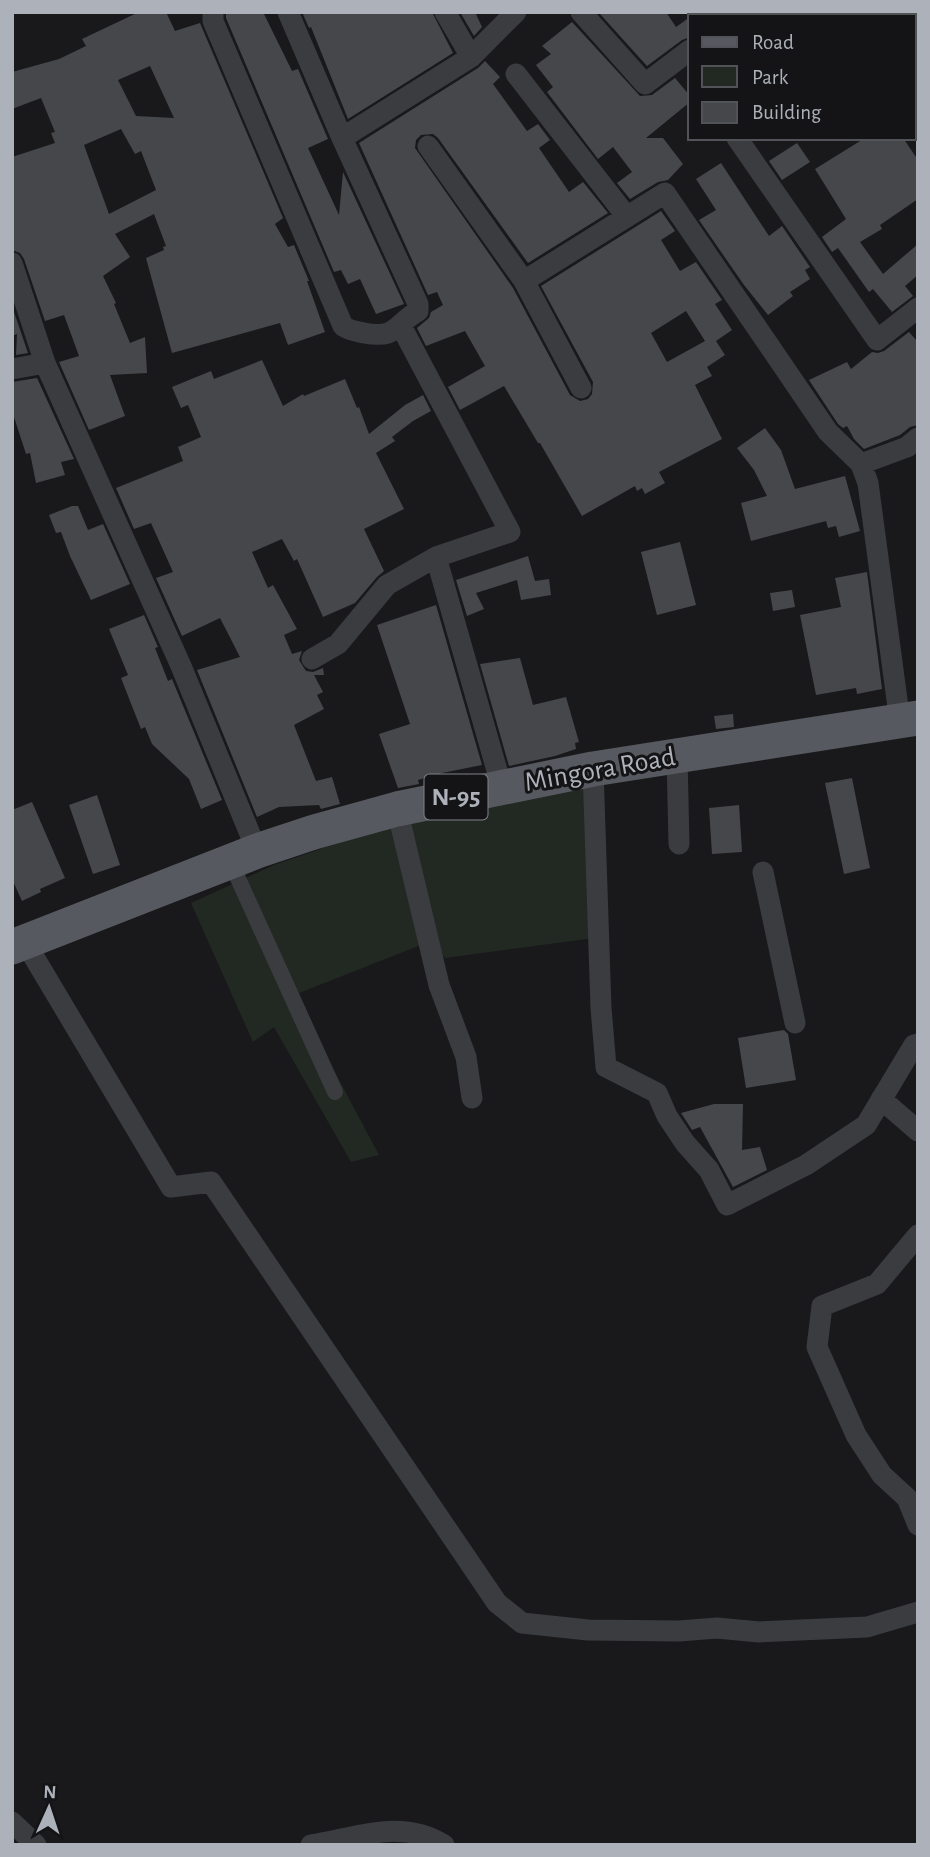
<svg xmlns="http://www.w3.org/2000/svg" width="930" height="1857" font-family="'Alegreya Sans',sans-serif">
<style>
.green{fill:#212922}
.building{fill:#46474b;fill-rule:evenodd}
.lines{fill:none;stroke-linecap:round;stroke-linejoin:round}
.pedestrian{stroke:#3a3c40;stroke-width:16}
.minor{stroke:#3a3c40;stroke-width:21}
.primary{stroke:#56595f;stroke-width:35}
.labels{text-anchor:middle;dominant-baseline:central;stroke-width:6;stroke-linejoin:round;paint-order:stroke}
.shield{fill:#141416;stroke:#7e8289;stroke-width:2}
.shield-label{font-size:26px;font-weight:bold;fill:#acb1ba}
.street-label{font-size:28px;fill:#acb1ba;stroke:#141416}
</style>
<rect width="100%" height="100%" fill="#19191b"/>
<!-- green -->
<path class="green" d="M593 769 594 938 445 958 431 941 294 995 379 1155 351 1162 274 1027 253 1042 191 903 274 865 318 850 339 840Z"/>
<!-- building -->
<path class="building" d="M139 12H166L175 31 200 23 283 218 275 224 288 247 294 245 309 281H307L325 332 288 345 280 323 172 353 146 258 164 250 163 247 166 246 154 214 115 234 130 257 103 276 116 303 114 304 130 343 145 337 147 373 110 375 125 416 89 430 59 362 79 356 64 315 45 321 24 259 20 253 12 250V157L55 143 51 133 55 132 41 98 12 109V72L59 59 86 46 82 39ZM150 66 174 118 136 116 118 80ZM121 129 135 154 141 151 156 190 109 214 84 145Z
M226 12H263L292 71 298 69 328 139 308 148 339 215 343 172 404 304 376 314 360 279 348 284 341 270 334 272 226 18Z
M302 12H432L453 53 348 119 311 27 309 28Z
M460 12H475L482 27 474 36Z
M602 12H666L676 27 690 17V37L682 40 647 66 600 14Z
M572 22 640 96 652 95 675 78 690 96V102L646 138H663L683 164 668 180 658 182 630 199 617 183 632 172 613 147 598 159 547 92 553 87 536 65 551 54 542 46Z
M485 61 500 77 493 84 527 131 538 124 550 140 539 148 569 192 583 182 608 213 528 263 438 138 433 134 421 135 416 140 415 148 513 288 570 395 580 401 588 399 592 394 593 382 541 286 661 211 675 231 661 240 680 271 696 262 722 300 715 304 732 330 716 341 725 355 707 367 712 376 695 385 722 439 659 472 665 483 645 494 642 488 637 491 635 486 582 516 540 443H538L504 386 460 410 448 387 485 366 465 331 426 346 417 328 429 318 431 312 443 305 437 292 428 295 359 143 478 68ZM686 311 705 341 667 362 651 333Z
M865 138H903L918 160V199L880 225 882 229 860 242 883 274 918 244V275L905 286 913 296 892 312 873 289 869 292 838 248 832 252 822 237 846 219 815 169Z
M797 143 810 162 782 180 769 161Z
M721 163 769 236 782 226 810 267 805 270 810 279 790 292 793 296 768 315 744 285 699 220 716 210 696 179Z
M12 306 28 353 16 355 17 334 12 336Z
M909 332 918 342V425L910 427 900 435 864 449 854 439 847 426 843 428 838 424 809 380 847 362 851 369 872 352 878 353 884 351Z
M262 360 283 406 303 394 304 396 345 379 357 408 359 407 369 434 405 405 423 395 431 411 413 421 392 437 395 441 376 453 404 509 364 529 384 571 377 577 355 603 323 617 297 559 294 561 282 539 252 552 268 588 273 585 297 629 284 635 292 654 302 651 299 660 306 671 313 672 323 668 324 675H314L323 692 317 695 324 709 294 725 316 781 332 777 340 804 321 809 319 805 279 807 257 817 197 670 240 657 220 618 182 636 156 578 173 572 151 523 134 529 116 488 183 461 178 447 201 437 188 405 181 408 172 387 211 371 214 379Z
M37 378 74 459 61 462 65 475 36 483 30 453 26 454 12 411V382Z
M765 428 781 450 795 489 845 476 860 531 839 537 836 526 828 528 826 521 751 541 741 503 767 496 754 470 737 448Z
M72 506H78L88 530 103 524 130 584 91 600 70 556 61 532 56 533 49 515Z
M680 542 696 605 657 615 641 552Z
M528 556 535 581 549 579 551 595 521 600 517 580 476 593 484 609 467 616 456 580Z
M867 572 882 689 857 694 856 688 816 695 800 615 841 607 835 578Z
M792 590 795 607 773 611 770 593Z
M436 605 482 765 442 773 418 780 419 784 398 788 379 734 410 724 377 625Z
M144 615 158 647 155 648 168 681 172 679 222 800 201 809 189 779 152 744 145 727 141 729 121 678 128 675 109 629Z
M520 658 533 705 566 697 579 742 575 743 576 749 555 756 509 766 480 664Z
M733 714 734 727 716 729 714 716Z
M852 778 870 868 844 874 825 783Z
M97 795 120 865 93 874 69 805Z
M32 802 65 878 40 889 41 892 22 901 12 879V810Z
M739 805 742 852 712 854 709 808Z
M784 1030 788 1034 796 1080 746 1088 738 1038Z
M714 1104H743L742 1150 760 1147 767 1170 733 1187 700 1127 692 1130 681 1113Z"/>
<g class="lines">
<!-- pedestrian -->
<path class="pedestrian" d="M231 863 335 1092"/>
<!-- minor -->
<path class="minor" d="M213 12V21L343 326C350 331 356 331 364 333 398 339 394 325 418 311V304L342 138 288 12
M445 12 471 57 516 12
M581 12 645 84 690 50
M865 12 867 16
M735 16 739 12
M516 74 627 217
M914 112 918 119
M342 138 471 57
M737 138 877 340 918 308
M428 146 524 281 581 388
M12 263 45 363 181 666 257 851
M524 281 665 193 828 432 861 464 868 483 900 722
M401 326 510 532 436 557 502 788
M12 369 45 363
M861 464 907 447 918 438
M312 659 338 644 387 585 436 557
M677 756 679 844
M593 769 601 1008 606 1067 657 1093 667 1116 685 1143 709 1170 727 1205 806 1165 866 1125 914 1045 918 1044
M397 809 439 985 466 1057 472 1098
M763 872 795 1023
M25 942 171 1187 211 1182 497 1603 522 1623 588 1630 679 1631 717 1628 759 1632 867 1627 918 1612
M881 1099 918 1131
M918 1235 877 1284 822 1306 817 1347 856 1435 882 1475 907 1498 918 1525
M12 1822 36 1845
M311 1845C357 1838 401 1818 444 1845"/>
<!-- primary -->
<path class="primary" d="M12 947 257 851 314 832 397 809 593 769 918 718"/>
</g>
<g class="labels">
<!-- shield labels -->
<rect class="shield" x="424.5" y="774.5" width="63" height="45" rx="5"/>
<g class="shield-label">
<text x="456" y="797">N-95</text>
</g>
<!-- street labels -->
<g class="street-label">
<text transform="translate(600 770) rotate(-10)">Mingora Road</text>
</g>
</g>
<!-- border -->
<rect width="930" height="1857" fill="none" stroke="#acb1ba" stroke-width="28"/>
<!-- legend -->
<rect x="688" y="14" width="228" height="126" fill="#141416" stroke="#515358" stroke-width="2"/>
<rect x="702" y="37" width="35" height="10" fill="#56595f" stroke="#515358" stroke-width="2"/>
<text x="752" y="49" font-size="21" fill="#acb1ba">Road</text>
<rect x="702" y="66" width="35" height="21" fill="#212922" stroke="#515358" stroke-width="2"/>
<text x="752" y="84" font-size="21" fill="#acb1ba">Park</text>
<rect x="702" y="102" width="35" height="21" fill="#46474b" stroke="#515358" stroke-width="2"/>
<text x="752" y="119" font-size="21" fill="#acb1ba">Building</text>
<!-- north arrow -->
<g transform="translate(49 1808) rotate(3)" stroke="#141416" stroke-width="5" paint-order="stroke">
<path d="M0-5L12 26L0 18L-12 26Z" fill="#acb1ba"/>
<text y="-10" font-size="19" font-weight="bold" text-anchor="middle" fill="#acb1ba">N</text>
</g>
</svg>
